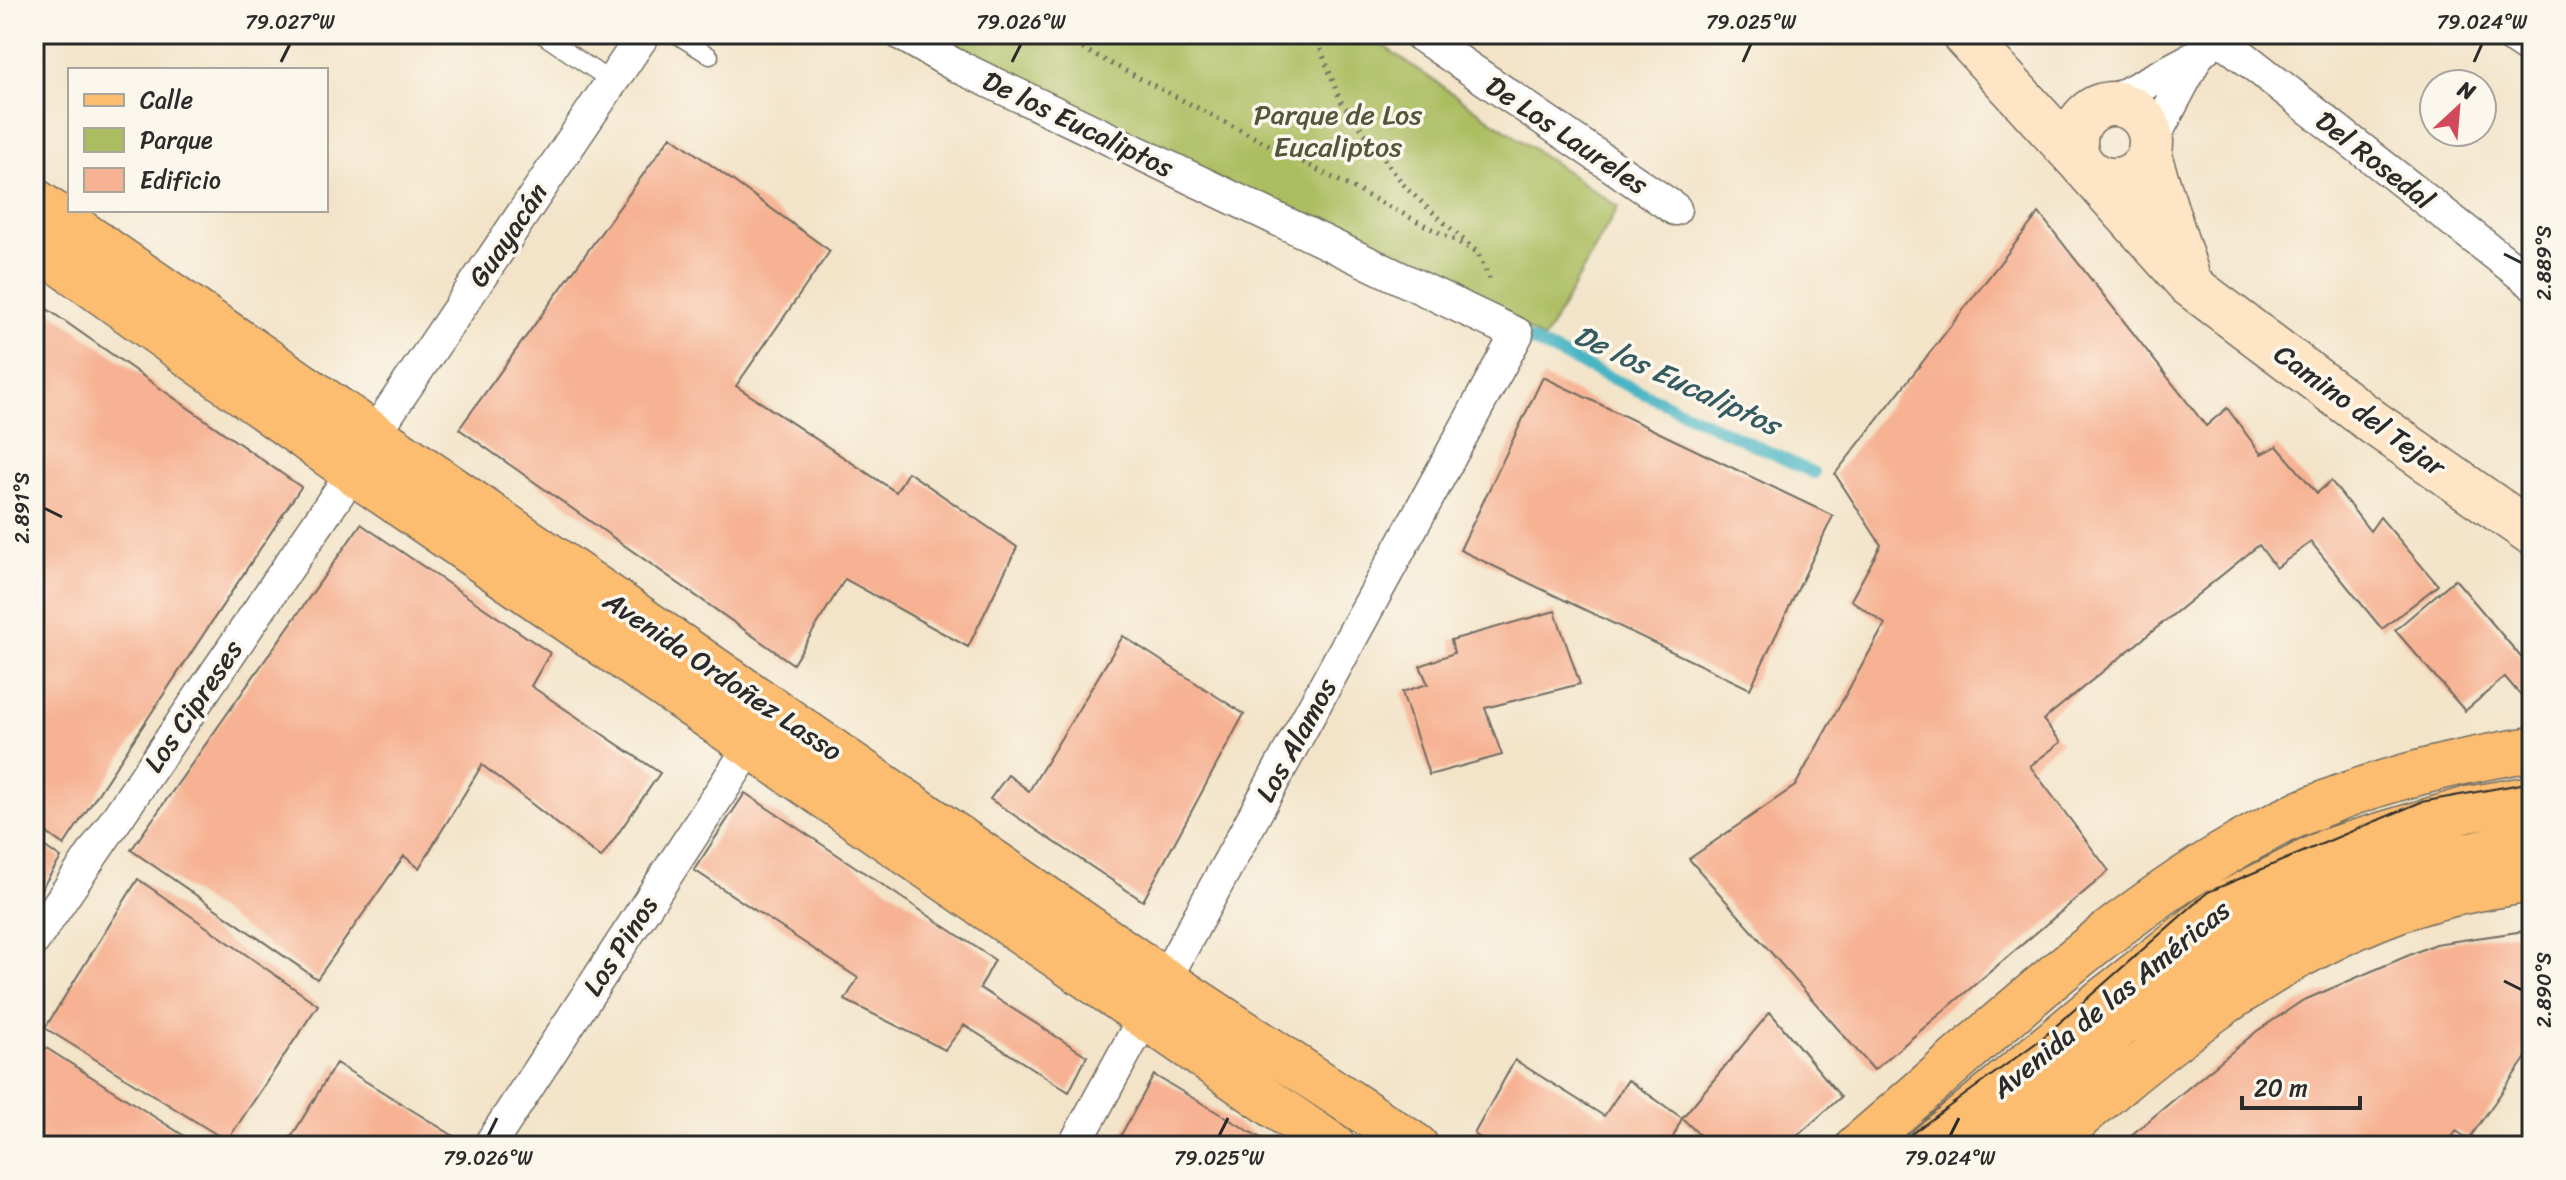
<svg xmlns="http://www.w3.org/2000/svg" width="2566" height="1180" font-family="Sriracha,sans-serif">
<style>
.green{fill:#acbd61;stroke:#6c7446;stroke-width:2}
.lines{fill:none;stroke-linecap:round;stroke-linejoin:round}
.stream{stroke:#48b5c4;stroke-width:12}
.building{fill:#f6b293}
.lane-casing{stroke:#716c62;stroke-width:19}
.street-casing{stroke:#716c62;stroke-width:35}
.secondary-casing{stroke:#716c62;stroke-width:47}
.primary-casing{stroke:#716c62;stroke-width:47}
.path{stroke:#716c62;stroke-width:5;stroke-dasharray:2 6;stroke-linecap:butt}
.lane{stroke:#fff;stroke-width:16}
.street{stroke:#fff;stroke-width:32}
.secondary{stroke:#fee5c5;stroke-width:44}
.primary{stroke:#fcbd6f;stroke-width:44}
.tram{stroke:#2b2b2b;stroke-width:2}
.ticks{fill:none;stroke:#2b2b2b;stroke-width:3}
.labels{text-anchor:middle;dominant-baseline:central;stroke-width:7;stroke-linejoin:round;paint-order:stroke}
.park-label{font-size:28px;fill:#52573b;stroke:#fbf7ec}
.street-label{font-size:28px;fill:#2b2b2b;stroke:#fbf7ec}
.water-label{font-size:30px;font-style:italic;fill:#355b61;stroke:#fbf7ec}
.neatline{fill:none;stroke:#2b2b2b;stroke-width:3}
.ticks-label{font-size:20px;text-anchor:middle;fill:#2b2b2b}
</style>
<rect width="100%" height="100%" fill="#fbf7ec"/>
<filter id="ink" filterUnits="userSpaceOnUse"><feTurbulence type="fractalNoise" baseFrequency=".0125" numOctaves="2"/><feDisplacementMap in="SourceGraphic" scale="16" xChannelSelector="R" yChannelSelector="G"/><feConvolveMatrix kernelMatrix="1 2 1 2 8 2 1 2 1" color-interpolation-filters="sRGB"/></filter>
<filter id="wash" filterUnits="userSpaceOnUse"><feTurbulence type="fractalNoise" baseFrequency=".006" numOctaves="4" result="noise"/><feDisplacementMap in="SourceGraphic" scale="32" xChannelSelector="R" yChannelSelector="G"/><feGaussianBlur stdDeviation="1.8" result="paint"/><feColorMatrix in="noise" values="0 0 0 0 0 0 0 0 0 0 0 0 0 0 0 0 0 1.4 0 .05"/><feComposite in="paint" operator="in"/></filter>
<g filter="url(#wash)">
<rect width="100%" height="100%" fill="#f3e4c9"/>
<!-- green -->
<path class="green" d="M912 34H1366L1618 207 1544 340 1507 316Z"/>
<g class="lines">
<!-- stream -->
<path class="stream" d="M1517 334 1814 473"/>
</g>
<g id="blocks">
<!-- building -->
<path class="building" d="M671 136 830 251 736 386 896 492 908 472 1017 547 968 647 845 579 793 664 459 429Z
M2039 213 2206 426 2227 408 2261 454 2277 446 2317 493 2331 481 2370 531 2380 517 2438 585 2382 629 2311 542 2276 568 2259 545 2043 720 2061 742 2030 766 2109 871 1874 1070 1689 859 1795 786 1885 624 1851 600 1881 545 1835 474Z
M43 306 301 487 64 845 34 824V320Z
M1543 377 1833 516 1750 689 1460 550Z
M361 524 550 653 531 686 660 773 601 858 482 765 419 868 404 856 317 979 131 850Z
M2455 579 2525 662 2532 656V709L2505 677 2465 711 2395 630Z
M1555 611 1580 684 1485 708 1502 755 1429 775 1402 692 1428 684 1420 666 1454 653 1451 640Z
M1123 636 1244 714 1143 901 990 799 1008 775 1029 791Z
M745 793 995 960 980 988 1087 1056 1069 1092 964 1025 945 1050 845 1000 858 978 694 870Z
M34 839 61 858 34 900Z
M138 879 318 1005 227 1141 45 1028Z
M2532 930V1049L2469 1139 2456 1131 2446 1146H2118L2257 1031 2302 1001 2435 944Z
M1770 1012 1841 1097 1786 1146H1711L1682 1118Z
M37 1042 200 1146H34V1046Z
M1515 1060 1604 1116 1628 1080 1682 1118 1669 1146H1494L1474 1134Z
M336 1063 465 1143 463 1146H286Z
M1154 1075 1274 1146H1115Z"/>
</g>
</g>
<g filter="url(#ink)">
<use href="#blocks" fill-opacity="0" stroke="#716c62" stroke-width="2"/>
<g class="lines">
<!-- lane casing -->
<g class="lane-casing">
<path id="lane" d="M541 34 612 82
M675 34 710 56"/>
</g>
<!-- street casing -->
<g class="street-casing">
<path id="street" d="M901 34 953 64 1517 334 1074 1146
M1419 34 1675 209
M2508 34 2532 50
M2217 36 2532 283
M2105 105 2197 56 2220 34
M2151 143 2197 56
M34 940 353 472 387 415 644 34
M489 1146 750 747"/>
</g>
<!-- secondary casing -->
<g class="secondary-casing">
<path id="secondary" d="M1963 34 2082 164
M2075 142a38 38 0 1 1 76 0a38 38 0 1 1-76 0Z
M2149 156 2186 272
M2090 173 2190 285 2374 423 2532 533"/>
</g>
<!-- primary casing -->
<g class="primary-casing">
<path id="primary" d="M34 200 1163 979 1416 1146
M34 244 353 472 1333 1146
M1858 1146C1988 1036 2109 914 2260 833 2343 788 2440 764 2532 749
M1929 1146 2103 1000 2227 903 2330 850 2468 809 2532 798
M1987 1146 2118 1027 2256 930 2359 885 2439 861 2532 841
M2046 1146C2156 1050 2272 952 2413 905 2452 892 2492 886 2532 880"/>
</g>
<!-- path -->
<path class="path" d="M1054 34 1477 252
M1315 34 1340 100 1406 188 1477 252 1490 280"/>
<!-- lane -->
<use href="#lane" class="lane"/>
<!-- street -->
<use href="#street" class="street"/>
<!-- secondary -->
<use href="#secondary" class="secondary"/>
<!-- primary -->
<use href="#primary" class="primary"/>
<!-- tram -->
<path class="tram" d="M1895 1146 2040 1040 2208 892 2421 802 2532 782"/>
</g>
</g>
<!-- ticks -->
<path class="ticks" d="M281 62 290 44M1012 62 1021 44M1743 62 1751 44M2474 62 2482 44M2504 254 2522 263M44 508 62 517M2504 981 2522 990M488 1136 497 1118M1219 1136 1228 1118M1950 1136 1959 1118"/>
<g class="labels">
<!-- park labels -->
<g class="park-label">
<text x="1338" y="114">Parque de Los<tspan x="1338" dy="32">Eucaliptos</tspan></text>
</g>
<!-- street labels -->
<g class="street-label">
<text transform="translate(1078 124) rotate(26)">De los Eucaliptos</text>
<text transform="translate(1567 135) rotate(34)">De Los Laureles</text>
<text transform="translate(2375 160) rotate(38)">Del Rosedal</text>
<text transform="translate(508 235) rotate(-56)">Guayacán</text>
<text transform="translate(2360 410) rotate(36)">Camino del Tejar</text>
<text transform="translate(723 676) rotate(34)">Avenida Ordoñez Lasso</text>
<text transform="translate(193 706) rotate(-56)">Los Cipreses</text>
<text transform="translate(1296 740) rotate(-61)">Los Alamos</text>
<text transform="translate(620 946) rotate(-57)">Los Pinos</text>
<text transform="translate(2111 999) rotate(-39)">Avenida de las Américas</text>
</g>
<!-- water labels -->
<g class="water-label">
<text transform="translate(1677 380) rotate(25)">De los Eucaliptos</text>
</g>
</g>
<!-- margin -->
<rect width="2566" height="1180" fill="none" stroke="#fbf7ec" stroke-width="88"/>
<!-- legend -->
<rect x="68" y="68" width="260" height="144" fill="#fbf7ec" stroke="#a8a59f" stroke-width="2"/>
<rect x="84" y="94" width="40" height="12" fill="#fcbd6f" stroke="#a8a59f" stroke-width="2"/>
<text x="140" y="108" font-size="24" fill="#2b2b2b">Calle</text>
<rect x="84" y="128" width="40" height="24" fill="#acbd61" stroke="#a8a59f" stroke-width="2"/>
<text x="140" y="148" font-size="24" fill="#2b2b2b">Parque</text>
<rect x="84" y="168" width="40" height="24" fill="#f6b293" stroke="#a8a59f" stroke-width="2"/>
<text x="140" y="188" font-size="24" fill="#2b2b2b">Edificio</text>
<!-- north arrow -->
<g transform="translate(2458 108) rotate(26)"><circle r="38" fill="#fbf7ec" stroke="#a8a59f" stroke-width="2"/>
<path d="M0-6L14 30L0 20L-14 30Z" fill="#d1495b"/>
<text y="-12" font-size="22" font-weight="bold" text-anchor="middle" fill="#2b2b2b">N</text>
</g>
<!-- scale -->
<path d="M2242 1096v12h118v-12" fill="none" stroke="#2b2b2b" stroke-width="4"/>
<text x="2254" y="1096" font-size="24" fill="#2b2b2b" stroke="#fbf7ec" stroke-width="6" paint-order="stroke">20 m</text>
<rect x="44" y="44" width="2478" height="1092" class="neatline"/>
<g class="ticks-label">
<text x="290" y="29">79.027°W</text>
<text x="1021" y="29">79.026°W</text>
<text x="1751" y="29">79.025°W</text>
<text x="2482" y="29">79.024°W</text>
<text transform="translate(2544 263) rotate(-90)" y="7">2.889°S</text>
<text transform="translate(22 508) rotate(-90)" y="7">2.891°S</text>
<text transform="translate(2544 990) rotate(-90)" y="7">2.890°S</text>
<text x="488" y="1165">79.026°W</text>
<text x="1219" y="1165">79.025°W</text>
<text x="1950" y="1165">79.024°W</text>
</g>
</svg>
